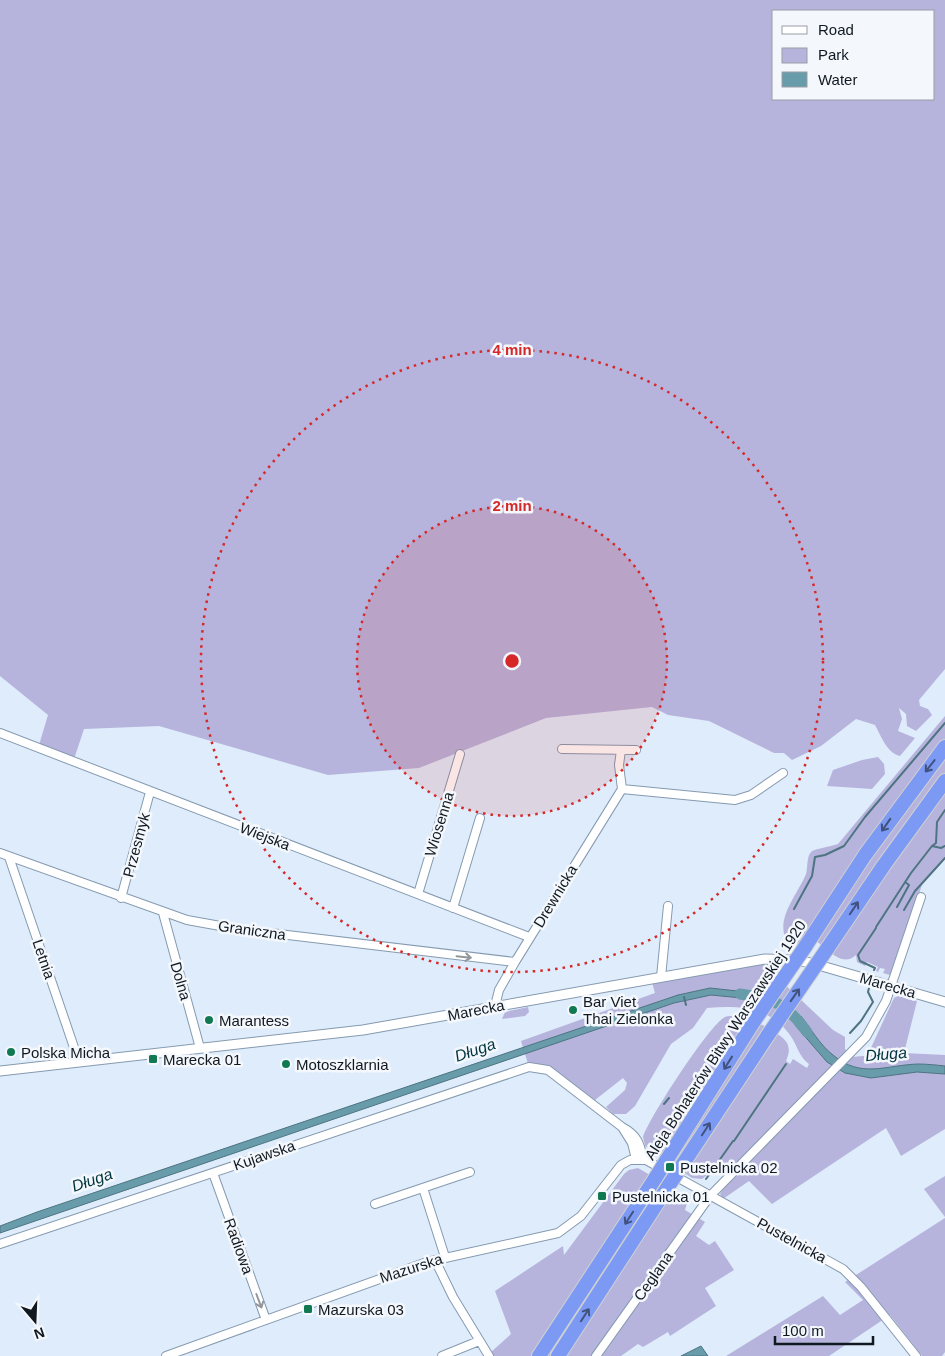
<svg xmlns="http://www.w3.org/2000/svg" width="945" height="1356" font-family="Arial,sans-serif">
<style>
.green{fill:#b6b4dd;fill-rule:evenodd}
.water{fill:#689caa;stroke:#4e7481}
.lines{fill:none;stroke-linecap:round;stroke-linejoin:round}
.stream{stroke:#4e7481;stroke-width:2}
.river{stroke:#689caa;stroke-width:11}
.minor-casing{stroke:#859ab0;stroke-width:10}
.tertiary-casing{stroke:#859ab0;stroke-width:11}
.motorway-casing{stroke:#cfd1d2;stroke-width:16}
.minor{stroke:#fff;stroke-width:8}
.tertiary{stroke:#fff;stroke-width:9}
.motorway{stroke:#7c99f3;stroke-width:14}
.motorway-bridge-casing{stroke:#cfd1d2;stroke-width:16;stroke-linecap:butt}
.motorway-bridge{stroke:#7c99f3;stroke-width:14}
.oneway{stroke:#41527f}
.oneway2{stroke:#93979b}
.ring{fill:none;stroke:#d62828;stroke-width:2.5;stroke-dasharray:2.5 5}
.poi-dot{fill:#117952;stroke:#f4f8fd;stroke-width:2}
.labels{text-anchor:middle;dominant-baseline:central;stroke-width:5;stroke-linejoin:round;paint-order:stroke}
.street-label{font-size:15px;fill:#101820;stroke:#f4f8fd}
.poi-label{font-size:15px;fill:#101820;stroke:#f4f8fd;text-anchor:start}
.water-label{font-size:16px;font-style:italic;fill:#00343e;stroke:#f4f8fd}
.centre{fill:#d62828;stroke:#f4f8fd;stroke-width:2.5}
.ring-label{font-size:15px;text-anchor:middle;font-weight:bold;fill:#d62828;stroke:#f4f8fd;stroke-width:5;stroke-linejoin:round;paint-order:stroke}
</style>
<rect width="100%" height="100%" fill="#dfecfb"/>
<!-- green -->
<path class="green" d="M0 0H945V669L919 700 920 706 928 709 932 715 916 731 907 726 906 714 899 708 902 719 898 731 915 738 900 756C887 753 881 736 875 725L856 719 821 746 792 760 784 753H774L709 721 668 715 652 707 546 718 419 768 328 775 159 726 84 729 74 759 39 745 48 715 0 676ZM774 11H934V99H774Z
M945 716V859L922 885 892 973 890 975 883 973 885 969 880 968 878 972 876 971 878 967 867 962 865 966 857 962 856 955C842 968 828 949 816 941L811 949 788 942C773 921 798 894 806 874 808 868 806 856 812 851 816 849 832 846 838 844Z
M878 757 884 764 885 774 872 789 827 786 833 770 862 760Z
M784 959 780 980 833 1030 845 1037V1049L852 1057 874 1055 869 1052 894 998 898 996 917 1001 904 1053 945 1055V1129L901 1156 886 1128 772 1204 749 1181 723 1199 720 1194 729 1178 713 1170 702 1179 692 1178 645 1146 643 1137C649 1118 709 1025 725 1017 739 1011 780 1031 787 1043 790 1049 789 1054 786 1061L790 1064 793 1059 807 1068 809 1064C800 1058 797 1046 792 1038 772 1007 740 1005 707 1008L693 1028 671 1044 635 1106 626 1114H613L606 1107 625 1090 627 1083 623 1078 595 1100H588L548 1070 529 1067 521 1041 655 993 651 979Z
M528 1007 529 1012 525 1016 502 1019 505 1012Z
M638 1168 684 1195 687 1203 685 1210 705 1222 696 1236 709 1245 715 1241 734 1270 705 1288 716 1306 670 1336 668 1332 643 1347 638 1344 621 1356H491L490 1353 511 1334 495 1291 563 1246 564 1255 624 1174 629 1170Z
M945 1176V1217L924 1189Z
M945 1218V1352L942 1356H922L890 1315 829 1356H726L823 1296 840 1315 863 1300 845 1282Z"/>
<!-- water -->
<path class="water" d="M710 988 756 993 752 999 711 995 674 1003 0 1233V1226L37 1212 678 995Z
M801 1016C811 1029 820 1045 833 1055 861 1079 886 1065 918 1064 927 1064 936 1065 945 1066V1074L917 1072 871 1078 845 1073 827 1062 795 1025Z
M701 1346 708 1356H681Z"/>
<g class="lines">
<!-- stream -->
<path class="stream" d="M932 846 936 843 937 822 945 810
M897 907 909 885 905 882
M794 909 812 876 815 857 825 855 844 846 865 817 945 723
M904 910 915 891 945 858
M876 927 911 873 932 846 941 848 945 846
M874 970 875 968 860 961 858 955 876 928
M684 997 686 1005
M850 1033 861 1021 873 1002 868 992 869 988
M664 1104 669 1098
M734 1141 786 1064
M706 1179 733 1141"/>
<!-- river -->
<path class="river" d="M740 994C774 999 786 1003 807 1032"/>
<!-- minor casing -->
<g class="minor-casing">
<path id="minor" d="M0 733 529 937
M562 749 636 750
M622 789 735 800 751 795 783 773
M0 853 187 920 237 929 515 962
M9 857 79 1062
M418 894 460 754
M121 898 150 792
M453 908 480 818
M163 913 200 1048
M661 977 668 906
M495 1006 499 990 515 962 622 789 619 765 621 750
M622 1127 632 1143 636 1159
M213 1173 266 1320
M423 1188 445 1257
M375 1204 470 1172
M0 1244 529 1067 548 1070 622 1127C637 1135 640 1143 643 1159
M435 1260 453 1297 489 1356
M166 1356 427 1262 558 1233 581 1216 621 1165 630 1160H646L843 1269 861 1287 916 1356
M442 1356 479 1341
M596 1356 710 1196 866 1037 886 1001 921 897"/>
</g>
<!-- tertiary casing -->
<g class="tertiary-casing">
<path id="tertiary" d="M0 1071 363 1030 765 959 797 960 815 964 945 1002"/>
</g>
<!-- motorway casing -->
<g class="motorway-casing">
<path id="motorway" d="M805 947 865 855 945 747
M827 949 884 865 945 781
M666 1161 754 1021
M679 1170 768 1035
M539 1356 656 1177
M558 1356 669 1185"/>
</g>
<!-- minor -->
<use href="#minor" class="minor"/>
<!-- tertiary -->
<use href="#tertiary" class="tertiary"/>
<!-- motorway -->
<use href="#motorway" class="motorway"/>
<!-- motorway-bridge casing -->
<g class="motorway-bridge-casing">
<path id="motorway-bridge" d="M754 1021 805 947
M768 1035 827 949
M656 1177 666 1161
M669 1185 679 1170"/>
</g>
<!-- motorway-bridge -->
<use href="#motorway-bridge" class="motorway-bridge"/>
</g>
<!-- one-way arrows -->
<defs><path id="oneway-shaft" d="M-6 0H5M1.5-3L5.5 0L1.5 3" fill="none" stroke-width="1.6" stroke-linecap="round" stroke-linejoin="round" transform="scale(1.25)"/></defs>
<g class="oneway">
<use href="#oneway-shaft" transform="translate(930 766) rotate(128)"/>
<use href="#oneway-shaft" transform="translate(886 825) rotate(125)"/>
<use href="#oneway-shaft" transform="translate(854 908) rotate(-56)"/>
<use href="#oneway-shaft" transform="translate(795 995) rotate(-55)"/>
<use href="#oneway-shaft" transform="translate(728 1063) rotate(122)"/>
<use href="#oneway-shaft" transform="translate(706 1129) rotate(-57)"/>
<use href="#oneway-shaft" transform="translate(629 1218) rotate(123)"/>
<use href="#oneway-shaft" transform="translate(585 1315) rotate(-57)"/>
</g>
<g class="oneway2">
<use href="#oneway-shaft" transform="translate(464 957) rotate(6)"/>
<use href="#oneway-shaft" transform="translate(259 1301) rotate(69)"/>
</g>
<!-- distance rings -->
<circle cx="512" cy="661" r="155" fill="#d62828" fill-opacity=".12"/>
<g class="ring">
<circle cx="512" cy="661" r="155"/>
<circle cx="512" cy="661" r="311"/>
</g>
<!-- markers -->
<g class="poi-dot">
<circle cx="573" cy="1010" r="5"/>
<circle cx="209" cy="1020" r="5"/>
<circle cx="11" cy="1052" r="5"/>
<rect x="148" y="1054" width="10" height="10" rx="2.5"/>
<circle cx="286" cy="1064" r="5"/>
<rect x="665" y="1162" width="10" height="10" rx="2.5"/>
<rect x="597" y="1191" width="10" height="10" rx="2.5"/>
<rect x="303" y="1304" width="10" height="10" rx="2.5"/>
</g>
<g class="labels">
<!-- street labels -->
<g class="street-label">
<text transform="translate(439 824) rotate(-73)">Wiosenna</text>
<text transform="translate(265 836) rotate(21)">Wiejska</text>
<text transform="translate(136 845) rotate(-75)">Przesmyk</text>
<text transform="translate(555 896) rotate(-59)">Drewnicka</text>
<text transform="translate(252 930) rotate(8)">Graniczna</text>
<text transform="translate(44 959) rotate(71)">Letnia</text>
<text transform="translate(181 981) rotate(74)">Dolna</text>
<text transform="translate(888 985) rotate(16)">Marecka</text>
<text transform="translate(476 1010) rotate(-11)">Marecka</text>
<text transform="translate(725 1040) rotate(-57)">Aleja Bohaterów Bitwy Warszawskiej 1920</text>
<text transform="translate(264 1155) rotate(-19)">Kujawska</text>
<text transform="translate(792 1240) rotate(29)">Pustelnicka</text>
<text transform="translate(239 1246) rotate(70)">Radiowa</text>
<text transform="translate(411 1268) rotate(-18)">Mazurska</text>
<text transform="translate(653 1276) rotate(-55)">Ceglana</text>
</g>
<!-- poi labels -->
<g class="poi-label">
<text x="583" y="1001">Bar Viet<tspan x="583" dy="17">Thai Zielonka</tspan></text>
<text x="219" y="1020">Marantess</text>
<text x="21" y="1052">Polska Micha</text>
<text x="163" y="1059">Marecka 01</text>
<text x="296" y="1064">Motoszklarnia</text>
<text x="680" y="1167">Pustelnicka 02</text>
<text x="612" y="1196">Pustelnicka 01</text>
<text x="318" y="1309">Mazurska 03</text>
</g>
<!-- water labels -->
<g class="water-label">
<text transform="translate(475 1050) rotate(-19)">Długa</text>
<text transform="translate(886 1054) rotate(-5)">Długa</text>
<text transform="translate(92 1180) rotate(-19)">Długa</text>
</g>
</g>
<circle cx="512" cy="661" r="8" class="centre"/>
<g class="ring-label">
<text x="512" y="355">4 min</text>
<text x="512" y="511">2 min</text>
</g>
<!-- legend -->
<rect x="772" y="10" width="162" height="90" fill="#f4f8fd" stroke="#999ea5"/>
<rect x="782" y="26" width="25" height="8" fill="#ffffff" stroke="#999ea5"/>
<text x="818" y="35" font-size="15" fill="#101820">Road</text>
<rect x="782" y="48" width="25" height="15" fill="#b6b4dd" stroke="#999ea5"/>
<text x="818" y="60" font-size="15" fill="#101820">Park</text>
<rect x="782" y="72" width="25" height="15" fill="#689caa" stroke="#999ea5"/>
<text x="818" y="85" font-size="15" fill="#101820">Water</text>
<!-- north arrow -->
<g transform="translate(35 1321) rotate(161)" stroke="#f4f8fd" stroke-width="4" paint-order="stroke">
<path d="M0-4L9 19L0 12L-9 19Z" fill="#101820"/>
<text y="-8" font-size="14" font-weight="bold" text-anchor="middle" fill="#101820">N</text>
</g>
<!-- scale -->
<path d="M775 1336v8h98v-8" fill="none" stroke="#101820" stroke-width="2.5"/>
<text x="782" y="1336" font-size="15" fill="#101820" stroke="#f4f8fd" stroke-width="4" paint-order="stroke">100 m</text>
</svg>
